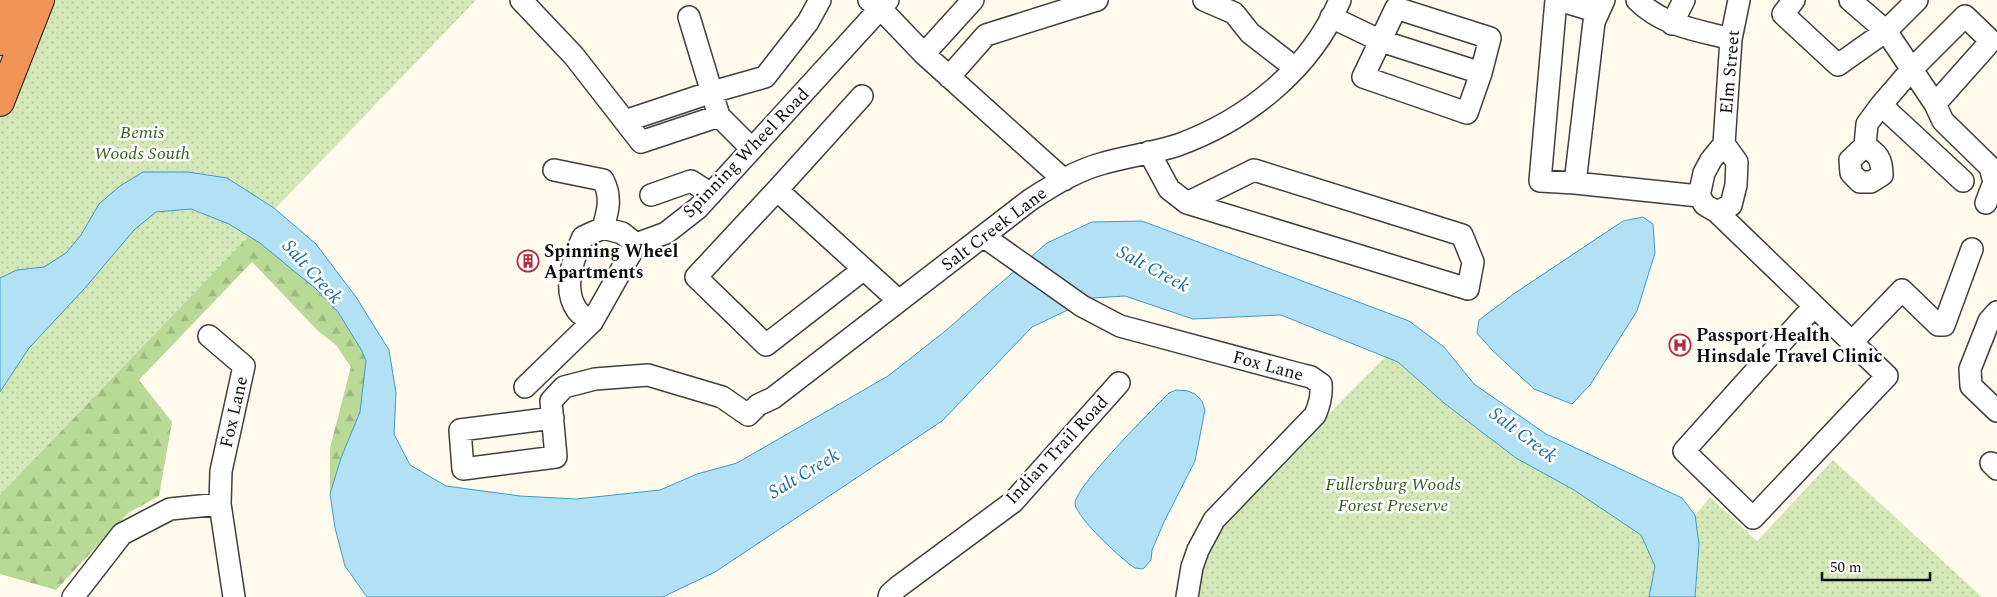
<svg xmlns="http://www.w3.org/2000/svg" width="1997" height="597" font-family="Spectral,serif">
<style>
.forest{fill:url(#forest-firs)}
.park{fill:url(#park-dots)}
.water{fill:#b2e1f5;stroke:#3a9bcb}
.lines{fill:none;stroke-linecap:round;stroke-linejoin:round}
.minor-casing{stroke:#3f3f3f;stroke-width:24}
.highway-casing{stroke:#1d1d1d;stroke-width:30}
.minor{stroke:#fff;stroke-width:21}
.highway{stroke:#f29357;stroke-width:28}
.labels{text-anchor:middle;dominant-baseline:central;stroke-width:5;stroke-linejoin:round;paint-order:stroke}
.street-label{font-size:18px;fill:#0c0c0c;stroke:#fff}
.park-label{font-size:18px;font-style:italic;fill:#31631e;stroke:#fff}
.poi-label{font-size:18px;font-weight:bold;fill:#0c0c0c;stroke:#fff;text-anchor:start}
.water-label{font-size:19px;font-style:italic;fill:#186b9c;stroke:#fff}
</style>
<defs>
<pattern id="forest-firs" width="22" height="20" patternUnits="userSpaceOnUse" patternTransform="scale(1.25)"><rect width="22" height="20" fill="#b9d996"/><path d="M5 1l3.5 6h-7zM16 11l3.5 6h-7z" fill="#9eb980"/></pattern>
<pattern id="park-dots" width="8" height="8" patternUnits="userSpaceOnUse" patternTransform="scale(1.25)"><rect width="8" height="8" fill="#d4e8b7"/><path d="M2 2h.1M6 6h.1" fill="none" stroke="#b5c69c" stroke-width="1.8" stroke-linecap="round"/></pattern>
</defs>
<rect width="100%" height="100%" fill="#fffaec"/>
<!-- forest -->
<path class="forest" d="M229 224 260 243 316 289 338 312 362 351 366 361 360 412 341 458 330 494V448L351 367 336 345 318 331 252 262 139 380 172 422 159 496 128 513 56 590 0 574V392Z"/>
<!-- park -->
<path class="park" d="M0 0H476L0 495Z
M1386 356 1398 362 1444 403 1516 458 1574 490 1641 535 1655 565 1710 497 1757 541 1833 460 1982 597H1198L1205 562 1219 533 1323 420Z"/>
<!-- water -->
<path class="water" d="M143 172H188L227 178 274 208 316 244 356 297 389 350 396 393 394 434 410 465 446 486 520 496 576 499 660 490 697 474 737 463 888 376 944 332 1047 243 1092 222 1142 221 1409 321 1444 347 1474 384 1546 434 1682 498 1695 515 1699 544 1695 597H1649L1655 566 1641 535 1574 490 1516 458 1444 403 1398 362 1281 315 1193 319 1125 296 1093 298 1032 327 942 421 715 572 663 597H367L345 566 335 528 330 494 341 458 360 412 366 361 362 351 338 312 316 289 260 243 229 224 191 209 156 212 134 230 85 288 29 348 0 392V278L17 270 44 267 66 253 81 235 99 204 120 186Z
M1643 217 1653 224 1655 253 1637 311 1590 385 1572 404 1534 389 1493 351 1477 333 1479 320 1515 293 1623 221Z
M1176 390 1188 391 1195 394 1202 401 1205 410 1195 461 1164 522 1152 550 1151 560 1143 569 1135 568C1122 560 1077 518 1075 504 1074 487 1154 408 1169 393Z"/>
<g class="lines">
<!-- minor casing -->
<g class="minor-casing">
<path id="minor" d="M521 0 574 56 641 142 719 116
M869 0 880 8 924 54
M973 0 924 54 1064 180
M1204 0 1234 13 1250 33 1295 68
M1556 0 1540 181 1575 183
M1559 0 1598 12
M1604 0 1594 22 1575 183 1699 196
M1637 0C1663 26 1697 30 1731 39
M1794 0 1783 14 1838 65 1886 31 1935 104 1991 41 1965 16 1912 69 1881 105 1963 181
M1850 0 1886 31 1917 0
M689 17 719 116 752 149
M1331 17 1381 41 1481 73 1467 113 1363 77 1396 8 1490 38 1481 73
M1672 24 1684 0
M949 77 986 35 1097 0
M1935 104 1943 121 1990 167 1994 182 1986 203
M625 121 712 92 765 77 808 22 820 0
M1724 144 1737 162 1736 185 1731 205 1717 212 1705 205 1699 196 1704 173 1711 160 1724 144 1731 39 1739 0
M1865 146 1850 160 1851 173 1860 182H1871L1882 175C1882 159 1878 154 1865 146L1867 124 1881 105
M1149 152 1169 189 1187 203 1468 289 1473 262 1462 235 1254 170 1187 203
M554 170 603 180C612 197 608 211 603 228
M777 190 862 96
M651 195 691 181 711 194
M1717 212 1887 376 1753 518 1684 451 1814 306
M983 236 1082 306 1120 326 1299 374 1311 377 1321 384C1322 396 1320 404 1315 415L1214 520 1198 550 1192 567 1187 597
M864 269 766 345 696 277 777 190 899 301
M1997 312 1989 321 1970 369 1971 386 1997 411
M592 322C587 318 580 315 577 310 562 289 573 258 583 237L603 228 622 233 636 244
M209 336 244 366 221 471 220 504 234 597
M1852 342 1902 290 1938 325H1944L1972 249
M525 387 592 322 636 244 666 233 698 208 888 0
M553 418 460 430 463 469 556 457 551 401 564 387 595 379 648 375 722 397 748 415 758 405 773 398 1030 200C1053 185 1077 170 1104 163 1128 156 1154 153 1178 145 1247 120 1311 69 1340 0
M1991 463 1997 469
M73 597 122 534 170 509 220 504
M889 597 890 594 898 587 1013 502 1119 383"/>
</g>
<!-- highway casing -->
<g class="highway-casing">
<path id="highway" d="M0 41 15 0
M0 102 40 0"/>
</g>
<!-- minor -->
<use href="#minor" class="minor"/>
<!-- highway -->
<use href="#highway" class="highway"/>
</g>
<!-- icons -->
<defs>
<g id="building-ring" transform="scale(1.125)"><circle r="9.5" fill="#fff" stroke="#ba2738" stroke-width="1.5"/><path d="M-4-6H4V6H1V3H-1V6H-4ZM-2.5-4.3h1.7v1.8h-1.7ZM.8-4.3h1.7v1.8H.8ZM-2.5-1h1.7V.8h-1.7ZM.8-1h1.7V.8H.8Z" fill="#ba2738"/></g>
<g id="hospital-ring" transform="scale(1.125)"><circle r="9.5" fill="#fff" stroke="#ba2738" stroke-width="1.5"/><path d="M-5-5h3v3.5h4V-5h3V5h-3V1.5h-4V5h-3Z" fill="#ba2738"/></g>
</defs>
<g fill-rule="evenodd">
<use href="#building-ring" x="528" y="261"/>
<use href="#hospital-ring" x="1680" y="345"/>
</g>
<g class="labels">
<!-- street labels -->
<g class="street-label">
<text transform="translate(1730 72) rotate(-85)">Elm Street</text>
<text transform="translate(746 153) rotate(-46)">Spinning Wheel Road</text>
<text transform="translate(994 229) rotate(-37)">Salt Creek Lane</text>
<text transform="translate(1268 366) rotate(15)">Fox Lane</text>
<text transform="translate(234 412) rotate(-77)">Fox Lane</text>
<text transform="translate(1057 450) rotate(-47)">Indian Trail Road</text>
</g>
<!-- park labels -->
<g class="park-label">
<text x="142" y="132">Bemis<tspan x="142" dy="21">Woods South</tspan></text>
<text x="1393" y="484">Fullersburg Woods<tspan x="1393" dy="21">Forest Preserve</tspan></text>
</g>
<!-- poi labels -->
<g class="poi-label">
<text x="544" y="251">Spinning Wheel<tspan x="544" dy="21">Apartments</tspan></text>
<text x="1696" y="335">Passport Health<tspan x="1696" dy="21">Hinsdale Travel Clinic</tspan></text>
</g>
<!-- water labels -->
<g class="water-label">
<text transform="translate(1153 269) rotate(28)">Salt Creek</text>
<text transform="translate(312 272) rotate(48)">Salt Creek</text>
<text transform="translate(1523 435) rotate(37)">Salt Creek</text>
<text transform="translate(804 474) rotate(-31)">Salt Creek</text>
</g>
</g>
<!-- scale -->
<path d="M1822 572v8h108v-8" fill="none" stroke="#0c0c0c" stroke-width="2.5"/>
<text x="1830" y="572" font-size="15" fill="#0c0c0c" stroke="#ffffff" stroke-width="4" paint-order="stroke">50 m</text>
</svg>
